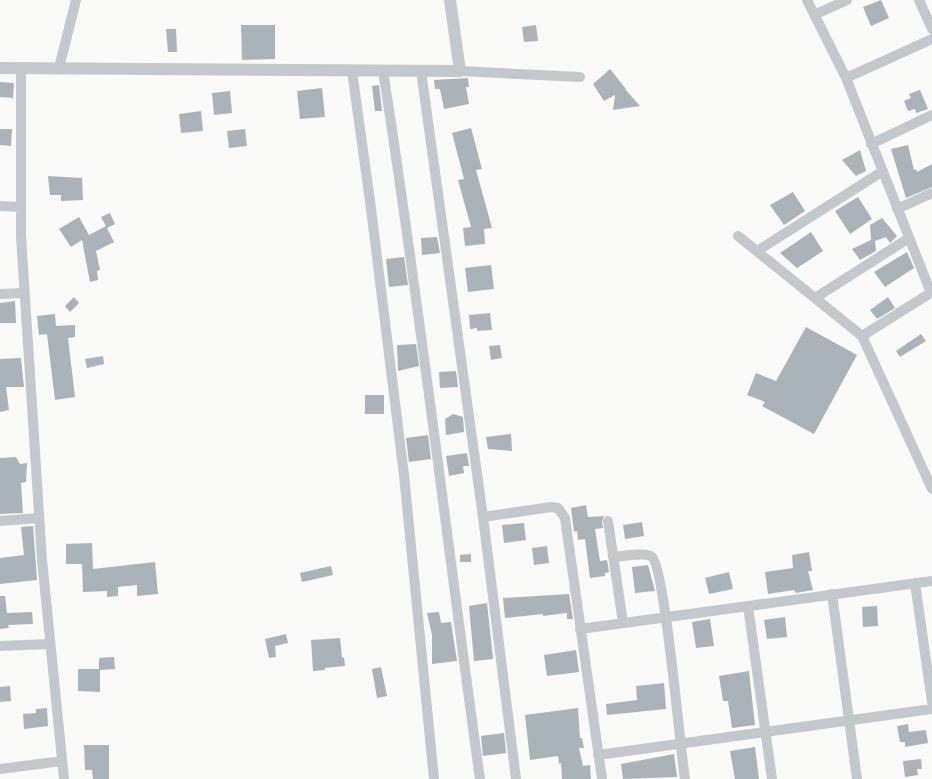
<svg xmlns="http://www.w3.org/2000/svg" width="932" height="779" font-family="'Public Sans',sans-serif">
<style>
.building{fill:#aab3b9}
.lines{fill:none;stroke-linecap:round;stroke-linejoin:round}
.minor{stroke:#c3c8cc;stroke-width:10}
.tertiary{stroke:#c3c8cc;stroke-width:12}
</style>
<rect width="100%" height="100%" fill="#fafaf8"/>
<!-- building -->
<path class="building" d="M881 0 889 18 871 26 863 7Z
M241 25H275V59L242 60Z
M536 25 538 41 524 42 522 27Z
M166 29H176L177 52H168Z
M610 69 626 89H625L640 106 613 110 615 95 604 101 593 84Z
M468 78 469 87H466L469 104 444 109 440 89H435L434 80Z
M0 82 14 83 13 98 0 97Z
M379 85 382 111H375L372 86Z
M322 88 325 117 300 119 297 91Z
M920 90 928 109 916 113 915 109 908 111 904 101 911 98 909 94Z
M230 91 232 113 214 115 212 93Z
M201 111 203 131 181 133 179 114Z
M471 128 482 169 476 170 492 228 484 229 485 244 465 246 463 228 471 227 458 180 464 179 452 133Z
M0 129H12L11 146 0 145Z
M245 129 247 146 229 148 227 131Z
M908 145 914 170 916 169 917 172 932 164V187L906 198 891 149Z
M860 150 866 171 856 176 842 160Z
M48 176 82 178 83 200 61 201V195H50Z
M793 192 805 211 784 225 770 205Z
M858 197 872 219 850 234 835 211Z
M110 213 115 224 107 228 101 217Z
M79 217 89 235 106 226 114 242 96 251 100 270 97 271 98 280 90 282 82 240 71 247 59 229Z
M882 218 897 236 890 243 886 237 875 241 876 251 860 260 852 249 871 240 870 225Z
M811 232 823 251 797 268 780 253Z
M437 237 440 253 422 255 421 238Z
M907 252 914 268 885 287 874 272Z
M404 257 408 285 389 287 386 259Z
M491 265 494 289 468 292 465 268Z
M74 297 79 303 70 312 65 306Z
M888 297 895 308 877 319 870 310Z
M15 301 16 323H0V303Z
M490 313 492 330 477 331V328L470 329 469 315Z
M55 314 56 326 75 325V337L68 338 75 397 55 400 47 334 39 335 37 316Z
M806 327 857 355 814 434 762 406 765 402 747 395 756 373 776 381Z
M921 334 926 341 900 357 896 351Z
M416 344 419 366 398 371 397 345Z
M500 345 502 358 491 360 489 346Z
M103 356 104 364 87 368 85 359Z
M21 358 24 387H6L9 410 0 412V359Z
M456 371 458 387 440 388 439 372Z
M365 395H384V414H365Z
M453 414 463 417 464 432 446 435 445 419Z
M511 434 512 451 488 449 486 437Z
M428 435 431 459 409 462 406 438Z
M467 453 469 466H463L464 473 449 476 446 456Z
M16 457 20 464 27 463 26 482 21 483 23 513 0 514V458Z
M586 505 588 517 604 516 602 522 603 528 595 529 600 561 607 560 609 572 605 573V576L590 578 585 539 578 540 577 531 574 532 571 508Z
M642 522 644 536 625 539 623 525Z
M524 523 526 540 504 543 502 525Z
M33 526 37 580 0 584V558L24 555 21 527Z
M92 543 93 569 155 562 158 594 137 596V585L118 587V596L107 597V591L83 592 82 564H66V544Z
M547 546 549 563 534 565 532 548Z
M809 552 812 571H808L813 590 796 593 794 590 768 594 765 572 793 568 792 555Z
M471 554V562H460V555Z
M648 565 655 591 635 593 632 567Z
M331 566 333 575 302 582 300 573Z
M729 572 733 589 709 594 705 578Z
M569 594 573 619H567V613L543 616V614L505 618 503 598Z
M0 596H5L7 613 32 612 33 624 8 625 9 628 0 629Z
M487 603 493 659 474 661 469 606Z
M877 606 878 626 863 627 862 607Z
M439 612 441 623 451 622 457 661 432 664V635L427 613Z
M785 617 787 637 767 639 764 620Z
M710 619 714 646 696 648 692 622Z
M286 634 288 643 275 646 276 657 269 658 265 639Z
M340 638 342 658 344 657 345 666 325 668V670L313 671 311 640Z
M576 650 579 672 547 676 544 655Z
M114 657 115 669 100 670V692L78 691V669H99V658Z
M381 667 387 696 377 698 372 669Z
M749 671 755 725 732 728 728 701H723L719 676Z
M664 683 666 709 607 715 606 704 637 700 636 686Z
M10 686 11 701 0 702V687Z
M47 708 48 726 24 729 23 714 36 713V709Z
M578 708 580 738H582L584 748H579L583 766 590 765 591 779H562L561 763 559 764 558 756 530 760 525 715Z
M908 724 909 732 926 730 928 743 905 747V742H900L897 726Z
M504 733 506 753 483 756 481 736Z
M84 745H109V779H93L92 770H85Z
M755 747 759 779H735L730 751Z
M674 754 677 777 623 779 621 764Z
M921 759 922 769H917L918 775 905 777 903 761Z"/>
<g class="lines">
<!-- minor -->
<path class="minor" d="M807 0 846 78 931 293
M919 0 932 29
M814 15 847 0
M21 68V236L42 560 64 779
M59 68 76 0
M352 71 370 201 404 475 434 779
M383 71C420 306 447 543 480 779
M421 71 483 517 516 779
M460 71 580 77
M846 78 932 39
M871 144 932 115
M0 206 21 207
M897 209 932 193
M738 236 862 336 932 489
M757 251 883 171
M0 294 24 293
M815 298 909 238
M862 336 932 292
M483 517 551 507 558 508 565 518 602 779
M0 521 39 518
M608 521 623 623
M613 557C622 556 647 552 652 557 665 568 680 749 685 779
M915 583 932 702
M832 594 857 779
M748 606 772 779
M580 629 932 581
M0 646 50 644
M598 755 932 709
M0 769 62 761"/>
<!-- tertiary -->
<path class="tertiary" d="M0 68 460 71 450 0"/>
</g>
</svg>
